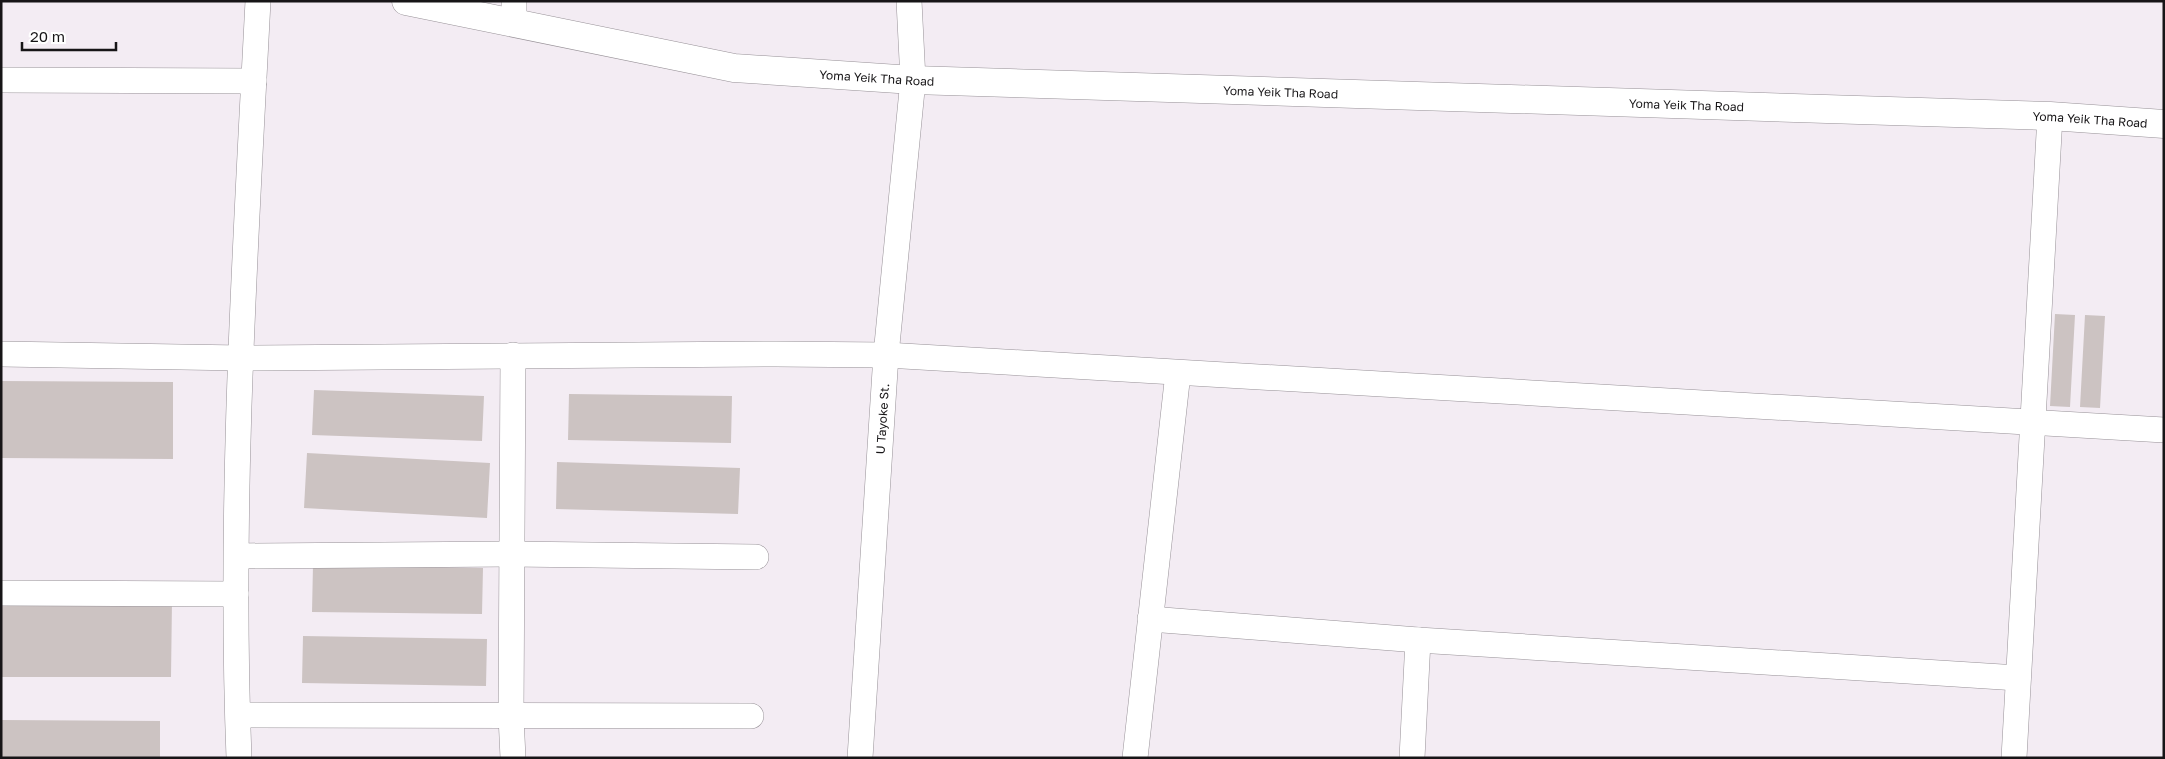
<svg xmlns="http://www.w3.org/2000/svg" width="2165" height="759" font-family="'Golos Text',sans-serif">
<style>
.building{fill:#ccc3c2}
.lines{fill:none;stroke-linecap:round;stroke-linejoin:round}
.minor-casing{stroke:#979197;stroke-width:26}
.tertiary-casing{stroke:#979197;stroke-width:29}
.minor{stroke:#fff;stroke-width:25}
.tertiary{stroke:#fff;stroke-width:28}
.labels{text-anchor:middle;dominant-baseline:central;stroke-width:4.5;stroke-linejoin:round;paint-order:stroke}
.street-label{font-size:12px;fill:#171517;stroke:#fff}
</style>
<rect width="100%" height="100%" fill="#f3ecf3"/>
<!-- building -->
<path class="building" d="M2055 314 2075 315 2070 407 2050 406Z
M2085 315 2105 316 2100 408 2080 407Z
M1 381 173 382V459L1 458Z
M314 390 484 396 482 441 312 435Z
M569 394 732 396 731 443 568 440Z
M307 453 490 463 487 518 304 508Z
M557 462 740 468 738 514 556 509Z
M313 565 483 568 482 614 312 612Z
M1 599 172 600 171 677H1Z
M303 636 487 639 486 686 302 683Z
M1 720 160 721V758H1Z"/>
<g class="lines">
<!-- minor casing -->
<g class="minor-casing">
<g id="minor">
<path d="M514 23V1"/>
<path d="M1 80 254 81"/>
<path d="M1 354 241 358 776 354 886 355 2164 430"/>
<path d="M513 355 511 716 513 758"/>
<path d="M237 556 511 554 756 557"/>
<path d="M1 593 236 594"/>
<path d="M1150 619 1418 640 2018 678"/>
<path d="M239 715 751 716"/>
<path d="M239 758C229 506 245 253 258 1"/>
<path id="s1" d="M860 758 886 355 913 80 909 1"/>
<path d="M1135 758 1178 373"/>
<path d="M1412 758 1418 640"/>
<path d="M2014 758 2050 116"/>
</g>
</g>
<!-- tertiary casing -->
<g class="tertiary-casing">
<g id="tertiary">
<path id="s2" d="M406 1 734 68 913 80 2050 116 2164 124"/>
</g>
</g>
<!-- minor -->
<use href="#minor" class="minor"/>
<!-- tertiary -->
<use href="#tertiary" class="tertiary"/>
</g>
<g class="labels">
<!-- street labels -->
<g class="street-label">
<text stroke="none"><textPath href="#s2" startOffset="478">Yoma Yeik Tha Road</textPath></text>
<text stroke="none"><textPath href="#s2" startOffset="882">Yoma Yeik Tha Road</textPath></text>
<text stroke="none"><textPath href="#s2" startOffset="1288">Yoma Yeik Tha Road</textPath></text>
<text stroke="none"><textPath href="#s2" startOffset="1692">Yoma Yeik Tha Road</textPath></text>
<text stroke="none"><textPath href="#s1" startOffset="340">U Tayoke St.</textPath></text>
</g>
</g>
<!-- border -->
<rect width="2165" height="759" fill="none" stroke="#171517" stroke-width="5"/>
<!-- scale -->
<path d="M22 42v8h94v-8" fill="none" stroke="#171517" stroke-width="2.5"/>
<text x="30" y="42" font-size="15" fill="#171517" stroke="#ffffff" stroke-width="4" paint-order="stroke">20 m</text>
</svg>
